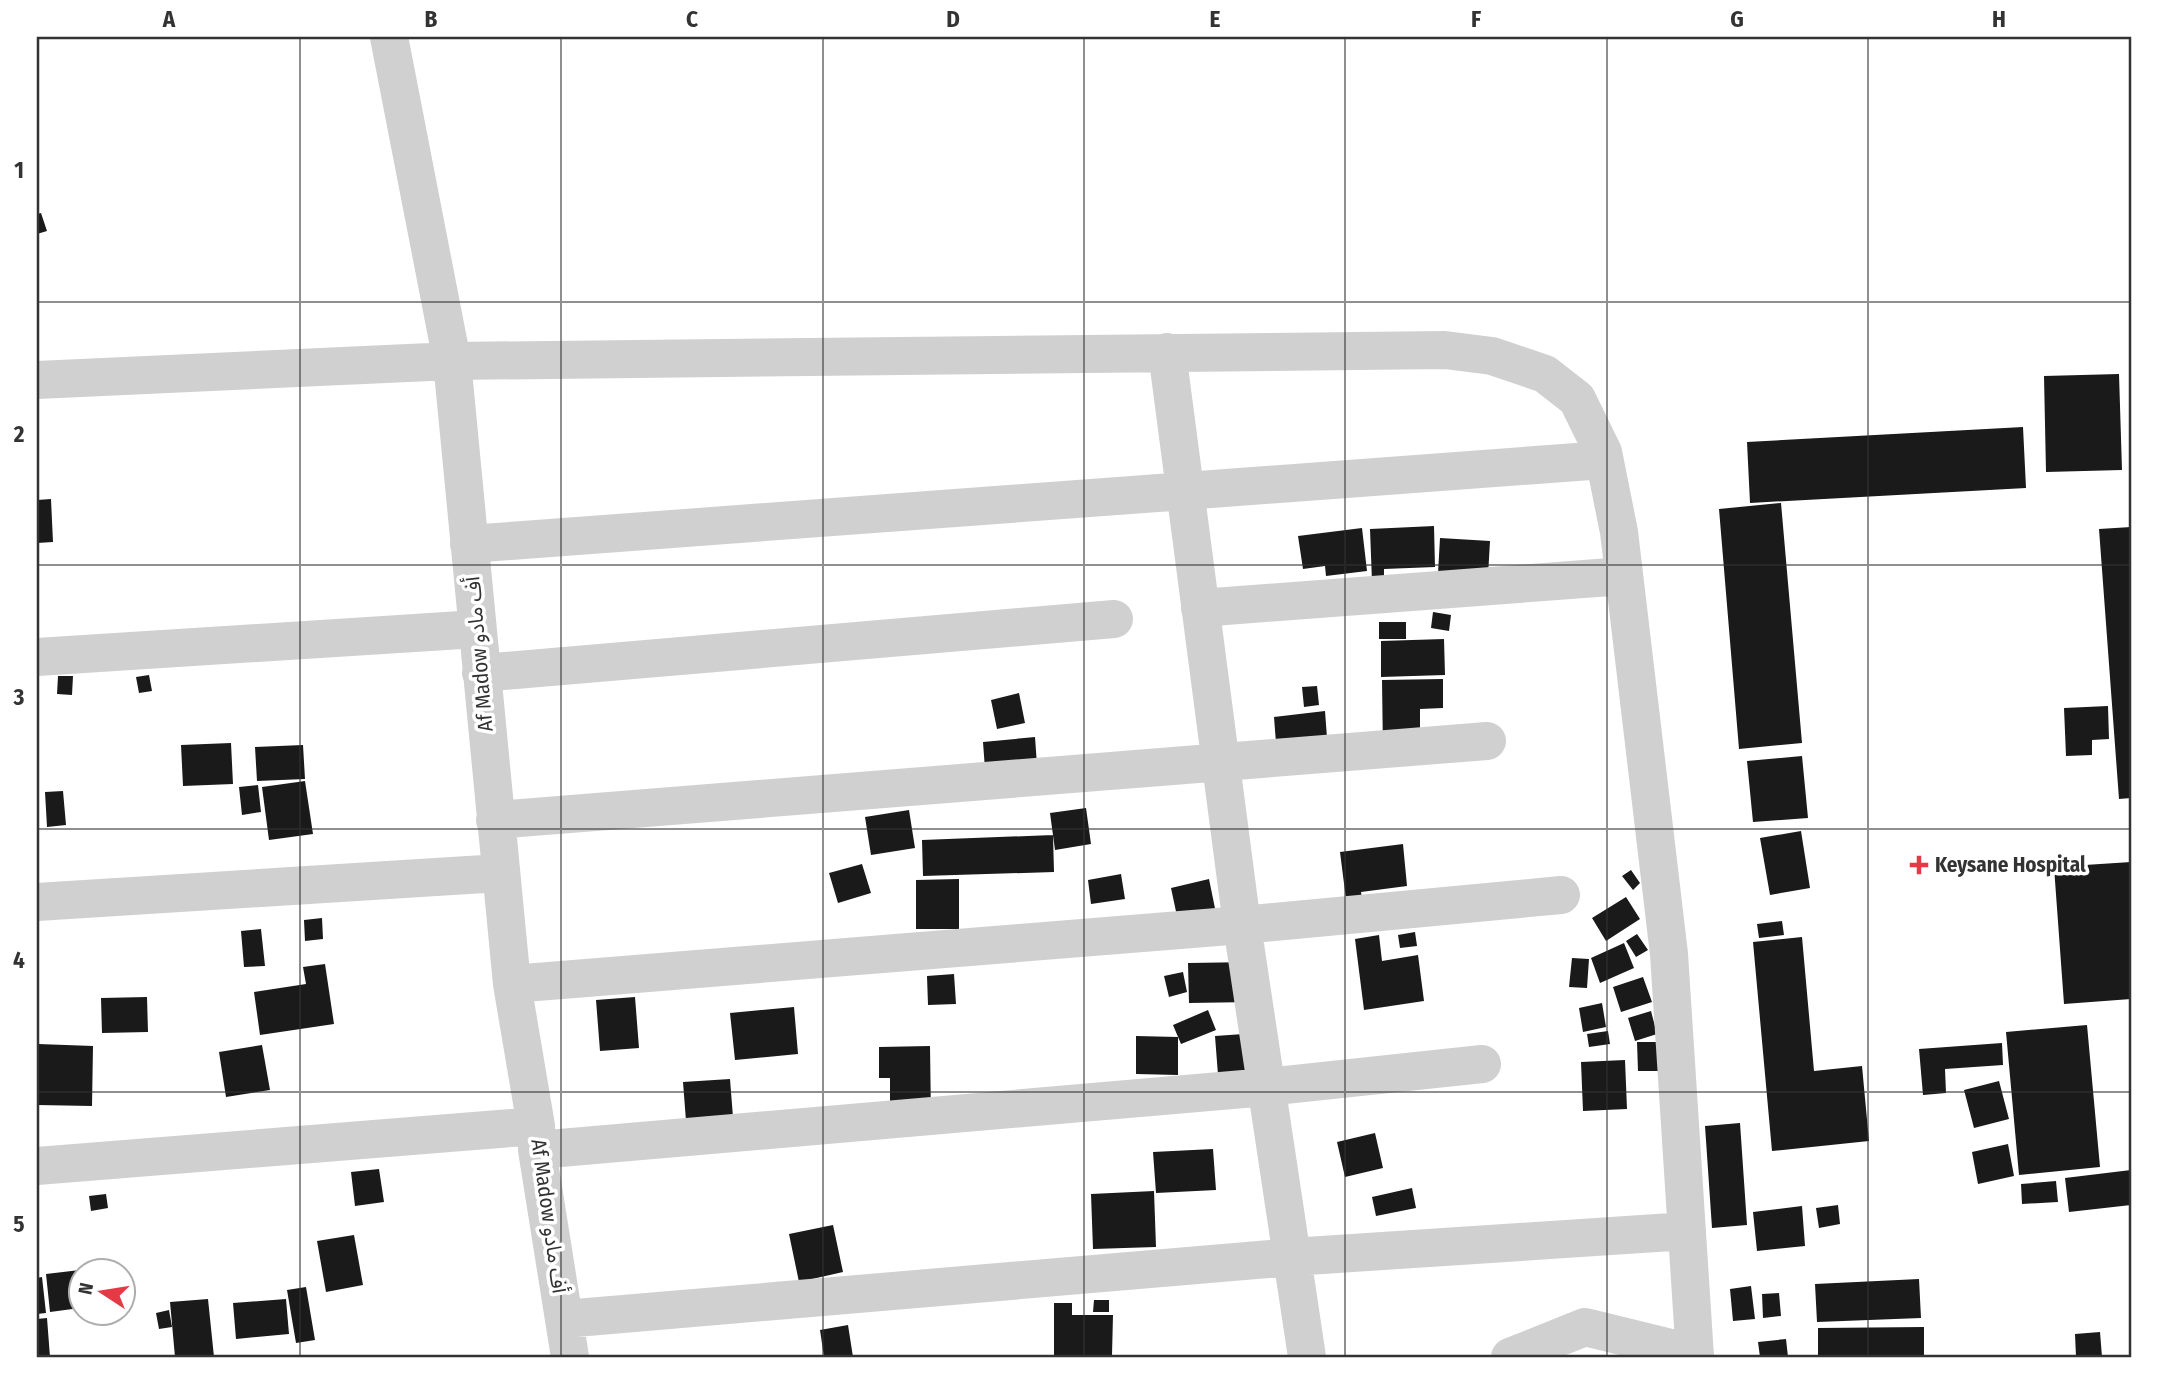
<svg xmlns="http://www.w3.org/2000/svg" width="2168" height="1394" font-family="'Fira Sans Condensed','Noto Sans Arabic',sans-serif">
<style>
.building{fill:#1a1a1a}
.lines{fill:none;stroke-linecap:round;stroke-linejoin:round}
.minor{stroke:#d0d0d0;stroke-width:38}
.grid{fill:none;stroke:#333;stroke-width:2;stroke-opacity:0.55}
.poi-dot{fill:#e63946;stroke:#fff;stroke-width:2.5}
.labels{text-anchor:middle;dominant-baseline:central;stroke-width:7;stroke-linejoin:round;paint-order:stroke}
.street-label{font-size:21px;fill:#333;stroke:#fff}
.poi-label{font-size:21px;font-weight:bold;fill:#333;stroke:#fff;text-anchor:start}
.neatline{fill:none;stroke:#333;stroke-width:2.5}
.grid-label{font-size:23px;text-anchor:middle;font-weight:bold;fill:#333}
</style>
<rect width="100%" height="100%" fill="#fff"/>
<!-- building -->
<path class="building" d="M41 213 47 231 37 234V214Z
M2119 374 2122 470 2046 472 2044 376Z
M2023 427 2026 488 1750 503 1747 442Z
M51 499 53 542 37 543V500Z
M1781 503 1802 743 1739 749 1719 509Z
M1434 526 1435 567 1384 569V582H1372L1370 529Z
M2131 527V798L2119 799 2099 529Z
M1362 528 1367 571 1326 576 1325 566 1303 569 1298 536Z
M1440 538 1490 541 1487 593 1437 591Z
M1433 612 1451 615 1449 631 1431 628Z
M1379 622H1406V639H1379Z
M1444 639 1445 675 1381 677V641Z
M149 675 152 691 139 693 136 677Z
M58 676H73L72 695 57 694Z
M1443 679V708L1420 709V752L1383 753 1382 680Z
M1317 686 1319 705 1304 707 1302 687Z
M1019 693 1025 723 997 729 991 700Z
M2108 706 2109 739 2092 740V755L2066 756 2064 708Z
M1325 711 1328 751 1277 756 1274 717Z
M1035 737 1038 779 986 783 983 742Z
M231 743 233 784 183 786 181 745Z
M303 745 305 779 257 781 255 747Z
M1802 756 1808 818 1753 822 1747 761Z
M305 781 313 834 269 840 262 787Z
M258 785 261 812 242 815 239 787Z
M63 791 66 825 47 827 45 792Z
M1086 808 1091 844 1055 850 1050 813Z
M909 810 915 848 871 855 865 817Z
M1801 831 1810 888 1770 895 1760 838Z
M1053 835 1054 872 923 876 922 840Z
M1403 844 1407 886 1361 892 1363 904 1347 907 1340 852Z
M2131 862V999L2064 1004 2054 867Z
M862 864 871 893 838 903 829 873Z
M1631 870 1640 883 1633 890 1622 876Z
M1121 874 1125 899 1091 904 1088 880Z
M959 879V929H916V880Z
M1209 879 1219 928 1181 935 1171 888Z
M1626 897 1640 919 1606 941 1592 918Z
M322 918 323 939 305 941 304 920Z
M1782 921 1784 935 1759 938 1757 924Z
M261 929 265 966 244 967 241 931Z
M1415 932 1417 946 1400 948 1398 935Z
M1637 934 1648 950 1636 957 1626 941Z
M1379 935 1382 961 1418 955 1424 1001 1364 1010 1355 939Z
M1802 937 1814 1071 1862 1066 1869 1141 1772 1151 1753 942Z
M1624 943 1634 968 1600 983 1591 958Z
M1572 958 1589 959 1587 988 1569 987Z
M1252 962V1002L1189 1003 1188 963Z
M325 964 334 1024 260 1035 254 992 306 984 303 967Z
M1183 972 1187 992 1169 997 1164 976Z
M954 974 956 1004 928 1005 927 976Z
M1643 977 1652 1002 1621 1012 1613 987Z
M147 997 148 1032 102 1033 101 998Z
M635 997 639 1048 600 1051 596 1000Z
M1602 1003 1606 1027 1583 1032 1579 1008Z
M794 1007 798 1054 735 1060 730 1013Z
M1208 1010 1216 1030 1181 1044 1173 1025Z
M1651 1011 1657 1034 1635 1041 1628 1018Z
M2087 1025 2100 1167 2019 1175 2006 1032Z
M1608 1031 1610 1044 1589 1047 1587 1034Z
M1258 1033 1261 1071 1218 1075 1215 1036Z
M1136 1036 1178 1037V1075L1136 1074Z
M1637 1042H1658L1659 1071H1638Z
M2002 1043 2003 1065 1945 1069 1946 1093 1923 1095 1919 1049Z
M38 1044 93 1046 92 1106 37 1105Z
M262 1045 270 1090 226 1097 219 1052Z
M930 1046 931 1117H890V1078H879V1047Z
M1625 1060 1627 1109 1583 1111 1581 1062Z
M730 1079 734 1130 687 1134 683 1082Z
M1999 1081 2009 1119 1974 1128 1964 1090Z
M1740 1123 1747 1225 1712 1228 1705 1126Z
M1375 1133 1383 1168 1345 1177 1337 1142Z
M2008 1144 2014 1176 1978 1184 1972 1152Z
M1213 1149 1216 1190 1156 1193 1153 1152Z
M379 1169 384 1202 355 1206 351 1172Z
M2131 1170V1205L2069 1212 2065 1178Z
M2056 1181 2058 1202 2022 1204 2021 1184Z
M1412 1188 1416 1208 1376 1216 1372 1197Z
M1154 1191 1156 1247 1093 1249 1091 1194Z
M106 1194 108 1208 91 1211 89 1196Z
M1838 1205 1840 1224 1819 1228 1816 1208Z
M1802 1206 1805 1246 1757 1251 1753 1212Z
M833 1225 843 1272 799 1282 789 1234Z
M354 1235 363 1285 326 1292 317 1241Z
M80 1270V1308L50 1312 46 1274Z
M42 1277 46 1313 37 1314V1278Z
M1919 1279 1921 1318 1817 1322 1815 1284Z
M1751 1286 1755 1319 1733 1321 1730 1289Z
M306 1287 315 1340 296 1343 287 1290Z
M1779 1293 1781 1316 1763 1318 1762 1294Z
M208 1299 214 1357H175L170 1302Z
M286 1299 289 1334 236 1339 233 1303Z
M1094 1300H1109V1312H1093Z
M1054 1303H1072V1315H1113L1112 1355H1054Z
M169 1310 172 1327 159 1329 156 1313Z
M47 1318 50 1357H37V1319Z
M848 1325 853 1357H824L820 1330Z
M1924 1327V1357H1818V1328Z
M2100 1332 2102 1357H2076L2075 1334Z
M1786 1339 1788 1357H1760L1758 1342Z"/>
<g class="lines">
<!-- minor -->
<path class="minor" d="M389 37 452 361 512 984 536 1126 537 1150 570 1357
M1167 352 1242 925 1307 1357
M37 380 452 361 1445 350 1492 356 1545 374 1577 399 1603 452 1619 532 1669 954 1695 1357
M469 544 1604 460
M1200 608 1624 576
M37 657 477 629
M481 673 1114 619
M495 820 1487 741
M37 902 500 873
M512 984 1242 925 1561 895
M537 1150 1267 1087 1482 1064
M37 1166 536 1126
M564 1319 1292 1257 1687 1231
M1510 1357 1585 1327 1695 1354"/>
</g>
<!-- grid -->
<path class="grid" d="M300 37V1357M561 37V1357M823 37V1357M1084 37V1357M1345 37V1357M1607 37V1357M1868 37V1357M37 302H2131M37 565H2131M37 829H2131M37 1092H2131"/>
<!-- markers -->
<path class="poi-dot" d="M1915.5 854.5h7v7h7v7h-7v7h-7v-7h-7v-7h7z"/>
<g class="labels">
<!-- street labels -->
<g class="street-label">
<text transform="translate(479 654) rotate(-95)">Af Madow أف مادو</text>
<text transform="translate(549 1216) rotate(82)">Af Madow أف مادو</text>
</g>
<!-- poi labels -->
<g class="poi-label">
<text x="1935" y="865">Keysane Hospital</text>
</g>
</g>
<!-- border -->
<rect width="2168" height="1394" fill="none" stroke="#ffffff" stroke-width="77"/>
<!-- north arrow -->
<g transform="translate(102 1292) rotate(282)"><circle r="33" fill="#ffffff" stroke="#adadad" stroke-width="2"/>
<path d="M0-5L12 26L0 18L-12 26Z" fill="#e63946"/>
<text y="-10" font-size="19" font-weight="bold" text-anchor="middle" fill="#333333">N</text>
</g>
<rect x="38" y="38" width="2092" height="1318" class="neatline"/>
<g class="grid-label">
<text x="169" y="27">A</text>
<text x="431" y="27">B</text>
<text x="692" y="27">C</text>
<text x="953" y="27">D</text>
<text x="1215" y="27">E</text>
<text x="1476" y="27">F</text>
<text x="1737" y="27">G</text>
<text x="1999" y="27">H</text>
<text x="19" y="178">1</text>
<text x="19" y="442">2</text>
<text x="19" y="705">3</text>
<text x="19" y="968">4</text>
<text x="19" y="1232">5</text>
</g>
</svg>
